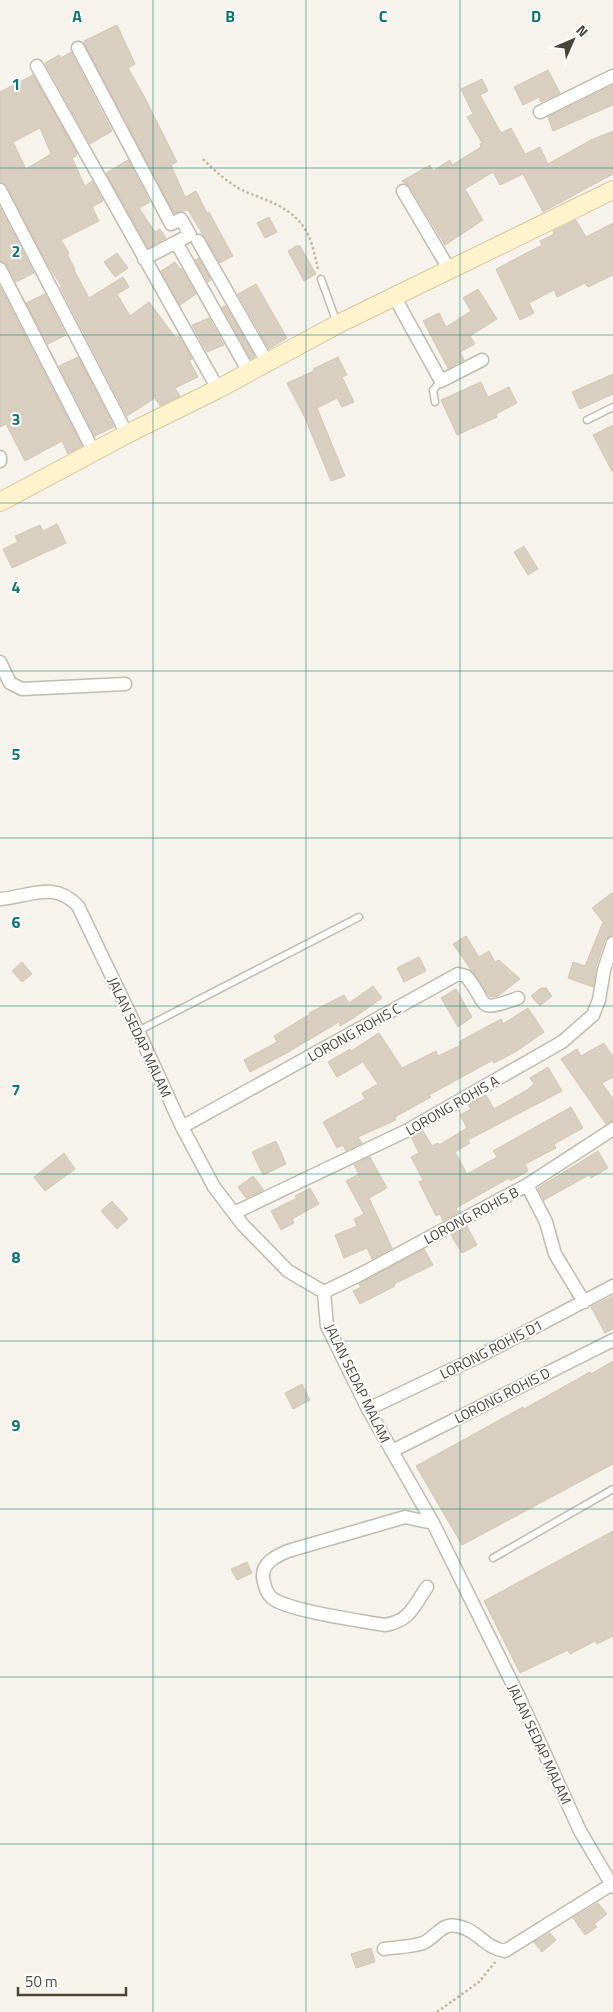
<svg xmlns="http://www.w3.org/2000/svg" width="613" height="2012" font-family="'Titillium Web',sans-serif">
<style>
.building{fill:#d8cfc1;stroke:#d3c7b4;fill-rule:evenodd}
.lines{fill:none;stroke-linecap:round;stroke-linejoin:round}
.service-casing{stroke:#c2bbae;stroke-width:9}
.minor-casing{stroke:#c2bbae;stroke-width:15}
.secondary-casing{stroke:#d6c79b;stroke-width:20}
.path{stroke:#c4b79f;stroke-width:2.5;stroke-dasharray:2.5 2.5;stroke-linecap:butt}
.service{stroke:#fff;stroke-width:6}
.minor{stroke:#fff;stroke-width:12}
.secondary{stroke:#fff3cd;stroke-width:18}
.grid{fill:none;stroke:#0f766e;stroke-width:1;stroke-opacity:0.55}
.labels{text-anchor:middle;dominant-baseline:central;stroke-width:4;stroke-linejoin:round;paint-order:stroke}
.street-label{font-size:14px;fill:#4b4439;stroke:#fff}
.grid-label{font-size:16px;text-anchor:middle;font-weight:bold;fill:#0f766e;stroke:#fff;stroke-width:4;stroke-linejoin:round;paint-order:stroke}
</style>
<rect width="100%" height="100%" fill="#f6f3ec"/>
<!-- building -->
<path class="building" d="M117 25 135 64 128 68 144 96 177 162 171 165 185 197 196 191 207 213 209 212 233 256 220 263 188 210 174 213 85 45 84 41Z
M71 52 112 131 90 144 45 63 59 55 61 58Z
M548 70 560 93 541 102 539 97 523 105 514 87Z
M33 75 77 153 76 156 72 158 85 186 92 181 103 201 92 207 99 221 61 240 69 253 67 254 75 269 74 270 89 298 123 277 129 287 117 294 130 316 149 302 176 338 179 336 192 359 189 360 198 377 175 388 180 396 160 406 155 398 127 416 60 287H62L48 265 7 186 0 182V92ZM40 128 51 154 26 169 13 142Z
M482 79 488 91 480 95 501 133 511 128 525 154 540 147 548 164 591 140 613 131V174L543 212 523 174 500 185 493 172 465 189 483 220 445 245 410 187 402 181 430 165 433 171 450 160 452 165 481 147 480 144 482 143 467 117 473 114 461 89Z
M613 85V105L553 131 548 117Z
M128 160 150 202 139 208 155 232 160 229 166 238 148 248 106 173Z
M0 208 34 273 16 282 7 265 0 261Z
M269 217 277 232 265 238 257 223Z
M576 220 586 237 613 223V275L588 287 585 283 557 297 554 290 529 303 534 313 520 320 496 269 542 245 540 241 554 234 553 231Z
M296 246H300L316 274 304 281 288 251Z
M117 253 128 268 115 277 104 262Z
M199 258 211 280 208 282 195 260Z
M175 262 180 269 181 268 196 294 180 305 161 271Z
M256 284 287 338 269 349 238 294Z
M0 287 82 446 68 454 62 441 25 461 6 424 0 427Z
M478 289 497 319 470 336 475 344 460 352 464 360 448 368 423 321 439 313 446 327 471 311 463 298Z
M45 294 66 335 48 344 26 303Z
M226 306 255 357 251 359 222 307Z
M209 318 224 345 207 352 192 325Z
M78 357 114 427 95 436 59 366Z
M338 357 347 375 342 377 354 402 342 407 337 398 317 408 345 476 331 481 305 418 287 383 314 371 313 369Z
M613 374V394L580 409 572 392Z
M481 382 488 397 509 387 517 403 496 414 497 417 457 435 441 400Z
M613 425V473L593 435Z
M57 524 66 543 12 568 3 549 18 542 15 536 40 525 43 531Z
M524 546 538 569 528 575 514 552Z
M613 892V935L608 937 605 940 596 967 593 987 568 978 573 962 585 966 603 922 592 908Z
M466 936 479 957 489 951 495 962 499 960 520 979 498 996 490 997 453 944Z
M419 957 426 971 404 982 397 968Z
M22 962 32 974 22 982 12 971Z
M373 986 382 998 355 1017 340 1026 339 1022 285 1054 250 1072 244 1060 277 1042 274 1036 310 1014 309 1013 344 995 349 1003Z
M541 988H546L552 996 540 1006 531 996Z
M456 989 472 1017 458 1027 441 998Z
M528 1008 544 1032 517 1051 494 1063 493 1060 429 1095 431 1097 395 1117 396 1120 358 1137 362 1143 346 1151 343 1145 337 1148 323 1122 365 1099 362 1093 378 1084 363 1062 337 1077 328 1062 350 1049 351 1051 379 1033 402 1068 436 1051 438 1056 461 1045 459 1042 464 1039 501 1019 503 1024Z
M604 1043 613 1057V1077L602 1083 613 1099V1121L606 1124 561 1059 577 1049 581 1056Z
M548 1067 562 1091 468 1140 470 1143 455 1152 467 1174 497 1157 493 1151 571 1107 583 1128 554 1144 556 1148 525 1164 528 1171 510 1181 509 1178 456 1208 459 1212 443 1221 440 1214 436 1216 419 1182 423 1180 411 1157 419 1153 411 1137 423 1131 432 1146 438 1143 439 1145 467 1128 460 1115 471 1109 468 1105 486 1095 494 1109 527 1090 534 1084 530 1078Z
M276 1141 286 1164 263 1175 252 1152Z
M598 1151 608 1168 591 1178 589 1175 544 1200 538 1188Z
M64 1153 75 1169 45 1191 34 1177Z
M370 1157 387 1188 369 1198 392 1248 372 1259 367 1248 344 1258 335 1235 357 1226 354 1219 364 1214 346 1181 359 1174 354 1165Z
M253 1176 264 1190 246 1198 238 1187Z
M310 1188 319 1204 292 1219 294 1223 281 1230 271 1211 297 1198 295 1196Z
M112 1201 128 1219 117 1229 101 1211Z
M467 1226 477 1245 462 1253 451 1235Z
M424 1249 433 1265 394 1284 395 1286 360 1304 353 1291 361 1287 359 1284Z
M613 1296V1329L605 1333 591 1307Z
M613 1361V1464L462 1545 416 1466 523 1407 524 1409 590 1372 591 1374Z
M302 1384 310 1400 293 1409 285 1393Z
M613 1531V1636L597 1644 595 1641 570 1654 568 1650 520 1673 484 1601Z
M247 1562 252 1573 237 1580 231 1569Z
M598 1903 607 1914 594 1924 597 1927 585 1935 573 1918Z
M550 1933 556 1940 542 1952 534 1942Z
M371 1948 375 1962 356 1968 351 1954Z"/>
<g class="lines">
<!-- service casing -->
<g class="service-casing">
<path id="service" d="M321 279 337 323
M435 402 433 390 441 381
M587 420 613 407
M138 1031 359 917
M493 1558 613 1489"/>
</g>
<!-- minor casing -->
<g class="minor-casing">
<path id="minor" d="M78 48 171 224 181 219 190 235 176 242
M37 66 218 389
M540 112 613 76
M0 190 127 434
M403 191 449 269
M198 241 267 362
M144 259 176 242 249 372
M0 269 94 452
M394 296 441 381 482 360
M0 457V461
M0 662 10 683 22 689 125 684
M0 899C29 897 54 880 78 906L138 1031 182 1127 214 1187 243 1225 288 1271 324 1292 327 1326 368 1409 433 1523 519 1697 580 1831 613 1887
M182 1127 458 974 466 976C490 1004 474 1014 518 998
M527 1185 546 1222 555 1254 584 1302
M234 1213 408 1130 562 1042 593 1015 599 1000 604 970 613 943
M324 1292 361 1274 527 1185 613 1129
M368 1409 478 1357 613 1286
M392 1451 613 1340
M427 1587C413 1607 410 1621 385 1625 362 1621 288 1611 272 1598 267 1594 264 1584 263 1577 262 1563 276 1556 288 1551L405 1517 433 1523
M384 1949C396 1947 412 1947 423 1943 439 1936 441 1919 464 1928 481 1934 484 1947 505 1951L612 1884"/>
</g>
<!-- secondary casing -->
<g class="secondary-casing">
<path id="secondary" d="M0 502 127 434 218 389 338 324 613 190"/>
</g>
<!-- path -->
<path class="path" d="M203 159C216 172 229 184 246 192 268 201 291 207 305 229 312 240 315 256 318 269
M437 2012 479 1982 496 1961"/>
<!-- service -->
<use href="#service" class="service"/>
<!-- minor -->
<use href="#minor" class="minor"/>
<!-- secondary -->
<use href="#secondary" class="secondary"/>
</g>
<!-- grid -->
<path class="grid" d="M153 0V2012M306 0V2012M460 0V2012M0 168H613M0 335H613M0 503H613M0 671H613M0 838H613M0 1006H613M0 1174H613M0 1341H613M0 1509H613M0 1677H613M0 1844H613"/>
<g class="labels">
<!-- street labels -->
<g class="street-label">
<text transform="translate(354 1032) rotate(-29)">LORONG ROHIS C</text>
<text transform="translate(140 1037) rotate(65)">JALAN SEDAP MALAM</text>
<text transform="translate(452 1105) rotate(-30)">LORONG ROHIS A</text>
<text transform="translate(471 1215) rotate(-28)">LORONG ROHIS B</text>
<text transform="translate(491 1349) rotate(-27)">LORONG ROHIS D1</text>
<text transform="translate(358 1383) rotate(64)">JALAN SEDAP MALAM</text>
<text transform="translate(502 1395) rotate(-27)">LORONG ROHIS D</text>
<text transform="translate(540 1744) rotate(65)">JALAN SEDAP MALAM</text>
</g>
</g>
<g class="grid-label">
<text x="77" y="22">A</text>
<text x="230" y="22">B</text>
<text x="383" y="22">C</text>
<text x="536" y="22">D</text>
<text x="16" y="90">1</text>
<text x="16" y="257">2</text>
<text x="16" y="425">3</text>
<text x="16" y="593">4</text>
<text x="16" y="760">5</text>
<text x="16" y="928">6</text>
<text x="16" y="1096">7</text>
<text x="16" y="1263">8</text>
<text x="16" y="1431">9</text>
</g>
<!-- north arrow -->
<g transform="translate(573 40) rotate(45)" stroke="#ffffff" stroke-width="4" paint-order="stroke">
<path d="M0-4L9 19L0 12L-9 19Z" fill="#4b4439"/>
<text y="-8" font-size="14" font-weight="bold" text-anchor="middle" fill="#4b4439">N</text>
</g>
<!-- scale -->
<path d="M18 1987v8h108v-8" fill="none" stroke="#4b4439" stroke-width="2.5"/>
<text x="25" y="1987" font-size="15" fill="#4b4439" stroke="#ffffff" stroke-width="4" paint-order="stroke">50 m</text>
</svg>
